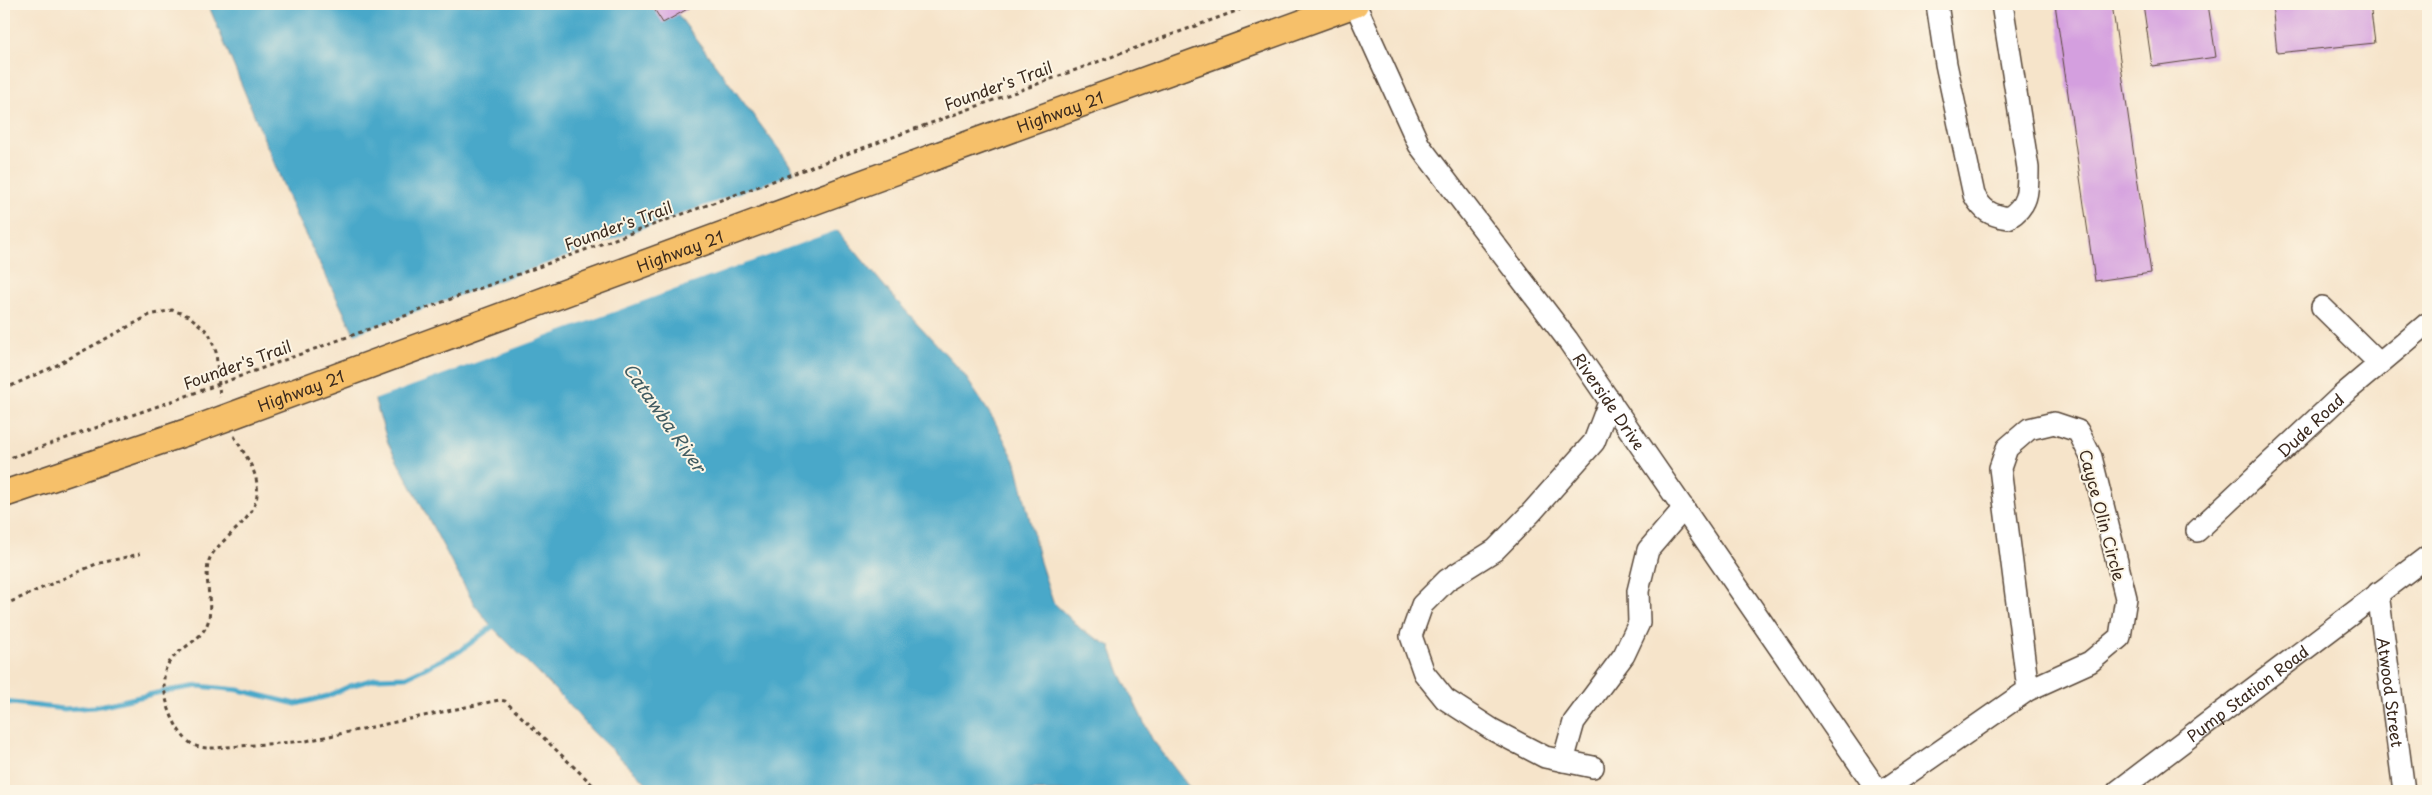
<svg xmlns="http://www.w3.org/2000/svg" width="2432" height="795" font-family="'Playpen Sans',sans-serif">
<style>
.water{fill:#4aa8c9;stroke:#426974}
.pier{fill:#f6e4ca}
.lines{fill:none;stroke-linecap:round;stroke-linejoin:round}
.stream{stroke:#4aa8c9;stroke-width:5}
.building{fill:#d49fdf}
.minor-casing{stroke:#574638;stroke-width:24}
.major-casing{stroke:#574638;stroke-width:29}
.path{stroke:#574638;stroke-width:3;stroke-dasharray:4 4;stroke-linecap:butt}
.minor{stroke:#fff;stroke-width:21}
.major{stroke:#f6c06b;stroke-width:26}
.major-bridge-casing{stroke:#574638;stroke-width:29;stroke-linecap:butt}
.path-bridge{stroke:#574638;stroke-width:3;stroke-dasharray:4 4;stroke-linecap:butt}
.major-bridge{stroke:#f6c06b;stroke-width:26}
.labels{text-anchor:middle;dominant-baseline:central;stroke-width:4;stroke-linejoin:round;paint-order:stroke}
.street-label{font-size:16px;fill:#3b2a1e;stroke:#fcf5e5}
.water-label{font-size:18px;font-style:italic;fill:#415c62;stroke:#fcf5e5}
</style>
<rect width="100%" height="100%" fill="#fcf5e5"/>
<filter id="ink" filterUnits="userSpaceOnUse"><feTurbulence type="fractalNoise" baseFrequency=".02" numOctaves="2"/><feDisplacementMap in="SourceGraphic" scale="10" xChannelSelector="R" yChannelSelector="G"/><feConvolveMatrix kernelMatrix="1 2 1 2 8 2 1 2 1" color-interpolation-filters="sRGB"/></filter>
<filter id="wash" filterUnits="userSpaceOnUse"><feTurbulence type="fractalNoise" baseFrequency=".0096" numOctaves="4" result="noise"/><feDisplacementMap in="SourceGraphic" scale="20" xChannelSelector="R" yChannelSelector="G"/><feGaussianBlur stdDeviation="1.12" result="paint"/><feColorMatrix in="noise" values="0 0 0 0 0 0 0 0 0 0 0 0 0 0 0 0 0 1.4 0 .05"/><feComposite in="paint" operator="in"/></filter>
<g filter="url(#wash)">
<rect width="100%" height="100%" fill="#f6e4ca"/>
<!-- water -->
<path class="water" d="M208 4H670L786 159 810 197 896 300 963 373 994 420 1016 463 1040 562 1053 602 1082 630 1110 646 1120 673 1152 739 1192 791H655L593 732 563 698 492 627 474 604 388 443 355 335 297 218Z"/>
<!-- pier -->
<path class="pier" d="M797 172 812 196 840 229 371 401 352 335Z"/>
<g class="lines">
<!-- stream -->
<path class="stream" d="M4 702 64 709 95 707 166 691 198 686 239 690 296 704 328 696 350 686 378 678 406 677 460 651 492 627"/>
</g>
<g id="blocks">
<!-- building -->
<path class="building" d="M651 4H696L663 23Z
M2055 4H2112L2151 273 2095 281Z
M2143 4H2208L2216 57 2152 66Z
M2272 4H2370L2375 43 2277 53Z"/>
</g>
</g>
<g filter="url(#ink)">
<use href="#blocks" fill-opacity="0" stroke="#574638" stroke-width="1"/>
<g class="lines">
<!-- minor casing -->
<g class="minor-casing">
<g id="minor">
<path id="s1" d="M1355 4 1419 145 1567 339 1878 791"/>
<path d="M1937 4 1946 64 1974 195C1983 211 1990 215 2008 218 2029 206 2028 190 2028 168L2002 4"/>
<path d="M2322 307 2379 363"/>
<path id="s2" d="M2197 531 2340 397 2428 323"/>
<path id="s3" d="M2378 593 2404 791"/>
<path d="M1563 761 1574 722 1624 655 1639 623 1638 591 1648 550 1684 508"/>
<path d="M1593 767 1545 757 1493 730 1445 699 1424 673 1411 636 1422 605 1447 580 1495 550 1530 514 1594 442 1610 400"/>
<path d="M1883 791 2028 690 2090 662 2120 637 2126 598 2091 457 2078 431 2054 423 2029 429 2007 448 2000 468 2028 690"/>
<path id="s4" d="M2118 791 2428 556"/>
</g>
</g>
<!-- major casing -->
<g class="major-casing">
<g id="major">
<path id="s5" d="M934 157 1355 4"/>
<path d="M4 494 190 431"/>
</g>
</g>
<!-- path -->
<path class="path" d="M923 126 1239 10 1236 4
M4 389 55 366 150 315 172 310 189 316 209 333 216 352 220 397
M234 436C244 454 260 473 257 495 254 522 222 536 210 558 202 575 214 603 208 622 201 643 177 647 167 666 157 685 173 733 192 744 198 748 206 748 214 748L306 741 499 700 505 701 599 791
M4 460 178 399
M4 605 96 564 140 554"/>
<!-- minor -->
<use href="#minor" class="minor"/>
<!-- major -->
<use href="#major" class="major"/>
<!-- major-bridge casing -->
<g class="major-bridge-casing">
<g id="major-bridge">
<path id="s6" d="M190 431 934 157"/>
</g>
</g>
<!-- path-bridge -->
<path class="path-bridge" d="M178 399 923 126"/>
<!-- major-bridge -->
<use href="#major-bridge" class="major-bridge"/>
</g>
</g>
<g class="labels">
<!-- street labels -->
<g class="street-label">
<text transform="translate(998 85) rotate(-20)">Founder's Trail</text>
<text stroke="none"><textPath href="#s5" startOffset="134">Highway 21</textPath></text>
<text transform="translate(618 225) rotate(-20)">Founder's Trail</text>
<text stroke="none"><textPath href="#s6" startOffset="522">Highway 21</textPath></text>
<text transform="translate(237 364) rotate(-20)">Founder's Trail</text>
<text stroke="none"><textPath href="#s6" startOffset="118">Highway 21</textPath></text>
<text stroke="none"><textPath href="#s1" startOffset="474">Riverside Drive</textPath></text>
<text stroke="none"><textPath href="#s2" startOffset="155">Dude Road</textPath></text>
<text transform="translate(2103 515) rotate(75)">Cayce Olin Circle</text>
<text stroke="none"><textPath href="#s4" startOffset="162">Pump Station Road</textPath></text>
<text stroke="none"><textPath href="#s3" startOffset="100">Atwood Street</textPath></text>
</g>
<!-- water labels -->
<g class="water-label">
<text transform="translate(665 417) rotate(55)">Catawba River</text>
</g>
</g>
<!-- margin -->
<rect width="2432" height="795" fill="none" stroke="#fcf5e5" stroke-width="20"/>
</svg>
